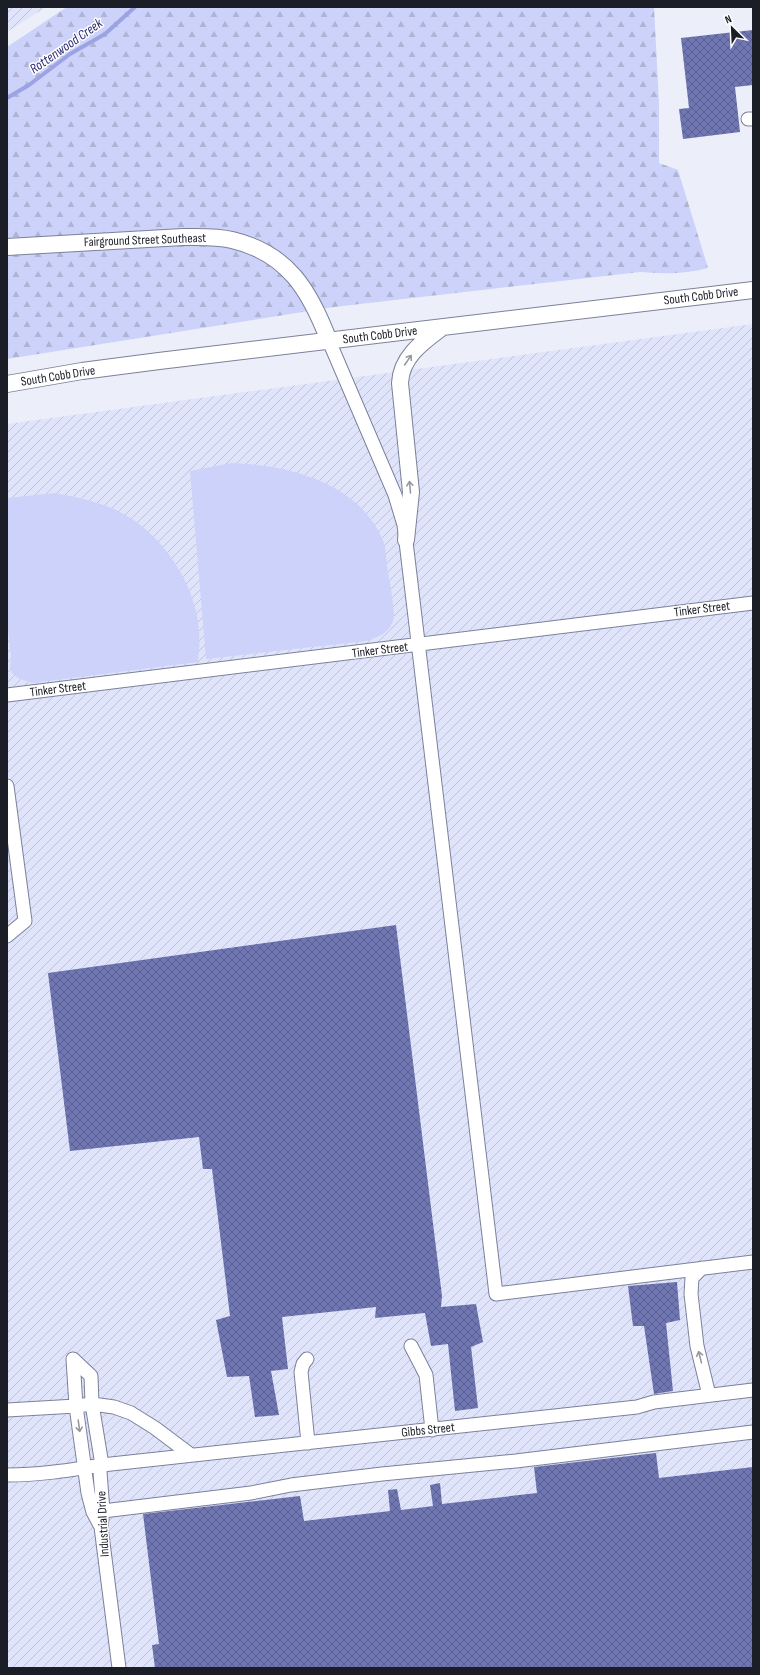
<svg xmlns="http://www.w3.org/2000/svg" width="760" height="1675" font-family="'Sofia Sans Condensed',sans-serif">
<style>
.industrial{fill:url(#industrial-furrows)}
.forest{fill:url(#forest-firs)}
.pitch{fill:#ccd2f9}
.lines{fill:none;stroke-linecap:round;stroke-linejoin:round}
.stream{stroke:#9ba3e3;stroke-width:4}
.building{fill:url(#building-cross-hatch)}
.minor-casing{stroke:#7c819b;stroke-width:15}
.major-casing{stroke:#7c819b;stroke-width:18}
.minor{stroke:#fff;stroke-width:13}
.major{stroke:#fff;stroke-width:16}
.oneway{stroke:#98999e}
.labels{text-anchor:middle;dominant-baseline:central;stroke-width:3;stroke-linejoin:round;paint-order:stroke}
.street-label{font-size:13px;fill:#1b1d27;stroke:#fff}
.water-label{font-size:14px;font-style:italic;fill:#2c2c76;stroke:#fff}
</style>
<defs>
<pattern id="industrial-furrows" width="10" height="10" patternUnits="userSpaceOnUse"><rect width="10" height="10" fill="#e0e4fa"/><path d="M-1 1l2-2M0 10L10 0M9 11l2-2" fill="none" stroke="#c0c3d6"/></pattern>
<pattern id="forest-firs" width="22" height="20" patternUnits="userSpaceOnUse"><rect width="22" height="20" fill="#ccd2f9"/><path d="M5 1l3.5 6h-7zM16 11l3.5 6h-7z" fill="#afb4d5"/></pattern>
<pattern id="building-cross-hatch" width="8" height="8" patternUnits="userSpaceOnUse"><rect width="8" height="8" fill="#6f76b2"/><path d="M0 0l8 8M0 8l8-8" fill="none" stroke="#5a6091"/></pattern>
</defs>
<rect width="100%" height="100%" fill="#eceefa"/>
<!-- industrial -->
<path class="industrial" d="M7 7H46L7 32Z
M753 324V1668H7V424Z"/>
<!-- forest -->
<path class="forest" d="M67 7H654L659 104V163L678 170 708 268C686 274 663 274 640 272L334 307 7 359V47Z"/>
<!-- pitch -->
<path class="pitch" d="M232 463C289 465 361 483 384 543 386 550 386 559 387 567 390 583 393 599 394 616 392 631 380 637 366 641L206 659 190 471Z
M55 493C76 497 95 501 114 509 159 529 196 582 199 631 200 641 199 652 198 662L32 683 18 678 13 674 10 669 11 656 7 622V498Z"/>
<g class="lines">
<!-- stream -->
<path class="stream" d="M7 98 29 85 70 54 105 34 135 7"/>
</g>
<!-- building -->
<path class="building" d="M753 30V85L735 87 740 132 683 139 679 109 689 108 681 38Z
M396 925 442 1296 441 1307 476 1304 483 1342 471 1347 478 1408 455 1411 448 1344 431 1346 425 1313 375 1318 376 1307 282 1317 288 1369 271 1371 279 1415 255 1417 249 1376 227 1377 216 1320 230 1316 212 1169H203L199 1137 70 1151 48 973Z
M677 1282 680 1320 666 1323 673 1391 654 1394 644 1326H633L628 1286Z
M656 1453 659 1478 753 1467V1668H155L152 1645 159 1644 143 1514 300 1496 304 1521 390 1511 388 1490 397 1489 401 1510 433 1506 430 1485 440 1483 442 1504 537 1493 534 1467Z"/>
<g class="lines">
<!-- minor casing -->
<g class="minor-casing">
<path id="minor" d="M748 119H753
M329 341 395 495 404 525 496 1294 753 1262
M7 695 753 603
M7 786 25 921 7 936
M702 1268 692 1278 691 1294 697 1346 709 1395
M411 1346 426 1375 432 1430
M73 1359 91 1376 92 1404 102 1465 100 1472 103 1511 101 1527 119 1668
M73 1359 76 1406 88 1493 93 1512 101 1527
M307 1359 303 1364 301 1372 308 1443
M7 1410 76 1406 92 1404 114 1407 131 1413 155 1428 191 1455
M7 1475C40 1475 70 1470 102 1465L637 1407 654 1402 753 1390
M103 1511 251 1493 291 1485 382 1474 516 1461 753 1432"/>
</g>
<!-- major casing -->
<g class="major-casing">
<path id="major" d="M7 247 183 237C199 237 216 236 232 240 288 253 310 291 329 341
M7 384 82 371 159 361 753 290
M406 540 411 492 400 383C401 358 421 343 440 329"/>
</g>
<!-- minor -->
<use href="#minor" class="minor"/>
<!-- major -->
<use href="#major" class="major"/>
</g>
<!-- one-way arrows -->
<defs><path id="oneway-shaft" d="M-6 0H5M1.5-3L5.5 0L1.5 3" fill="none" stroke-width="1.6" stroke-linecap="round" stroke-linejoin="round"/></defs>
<g class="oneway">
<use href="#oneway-shaft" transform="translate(408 360) rotate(-56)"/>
<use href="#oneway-shaft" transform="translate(410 487) rotate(-95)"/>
<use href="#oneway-shaft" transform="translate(700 1357) rotate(-104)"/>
<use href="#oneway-shaft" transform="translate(79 1426) rotate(82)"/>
</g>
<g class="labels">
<!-- street labels -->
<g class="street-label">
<text transform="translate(145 240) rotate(-2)">Fairground Street Southeast</text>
<text transform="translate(701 296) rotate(-7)">South Cobb Drive</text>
<text transform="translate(380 335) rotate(-7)">South Cobb Drive</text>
<text transform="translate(58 376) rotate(-9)">South Cobb Drive</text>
<text transform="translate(702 609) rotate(-7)">Tinker Street</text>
<text transform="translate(380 650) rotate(-7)">Tinker Street</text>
<text transform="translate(58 689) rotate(-7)">Tinker Street</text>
<text transform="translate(428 1430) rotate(-6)">Gibbs Street</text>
<text transform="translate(103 1524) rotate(-93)">Industrial Drive</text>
</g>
<!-- water labels -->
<g class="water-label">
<text transform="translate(66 46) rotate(-35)">Rottenwood Creek</text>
</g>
</g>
<!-- border -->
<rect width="760" height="1675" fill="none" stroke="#1b1d27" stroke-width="16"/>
<!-- north arrow -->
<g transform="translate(732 28) rotate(336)" stroke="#ffffff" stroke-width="3" paint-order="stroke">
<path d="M0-3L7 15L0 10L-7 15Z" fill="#1b1d27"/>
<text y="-6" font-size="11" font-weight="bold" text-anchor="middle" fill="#1b1d27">N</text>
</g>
</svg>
